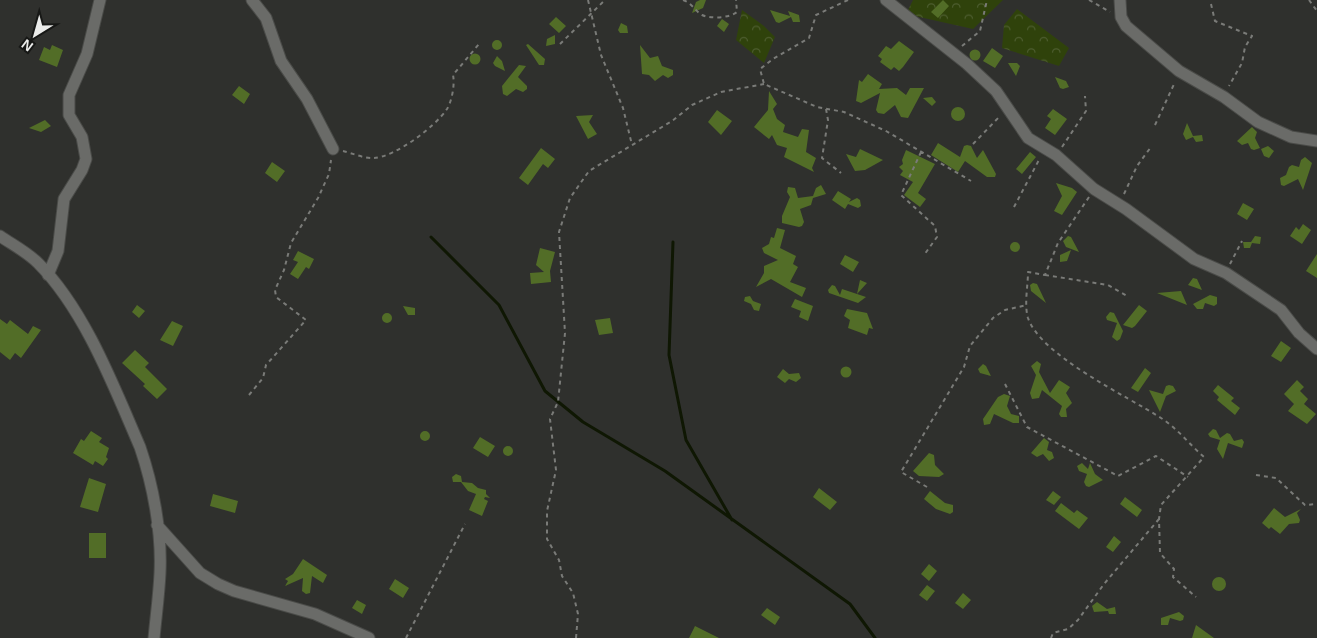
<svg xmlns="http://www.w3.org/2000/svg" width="1317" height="638" font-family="Helvetica,sans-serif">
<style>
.forest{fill:url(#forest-crowns)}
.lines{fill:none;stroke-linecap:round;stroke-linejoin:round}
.stream{stroke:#0f1703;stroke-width:3}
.building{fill:#526d27}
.minor-casing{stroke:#4a4b48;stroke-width:13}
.path{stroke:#7a7b78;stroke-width:2;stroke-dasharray:4 4;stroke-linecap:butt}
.minor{stroke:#6a6b68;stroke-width:11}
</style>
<defs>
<pattern id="forest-crowns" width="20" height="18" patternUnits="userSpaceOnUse" patternTransform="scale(1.25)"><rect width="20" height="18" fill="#2f420b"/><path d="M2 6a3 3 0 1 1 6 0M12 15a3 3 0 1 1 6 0" fill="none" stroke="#4d5d2f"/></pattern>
</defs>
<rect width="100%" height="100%" fill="#2f302d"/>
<!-- forest -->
<path class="forest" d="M913 0H1003L973 29 906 14Z
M1017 9 1069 48 1059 66 1002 48 1004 25Z
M742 10 764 26 775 37 764 63 736 40Z"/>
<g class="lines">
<!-- stream -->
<path class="stream" d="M431 237 499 305 545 391 583 422 665 471 850 604 875 638
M673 242 669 355 686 440 732 520"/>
</g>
<!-- building -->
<path class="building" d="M700 0H706L703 8 692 13 696 2Z
M943 0 949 6 938 18 931 12Z
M770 10 790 16 788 11 799 15 800 22H793L791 17 779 23 776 22Z
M556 17 566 26 559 33 549 24Z
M722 19 729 24 724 32 717 26Z
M621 23 627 26 628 33H620L618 30Z
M555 35V44L546 46 547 39Z
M492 45a5 5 0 1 1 10 0a5 5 0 1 1-10 0Z
M899 41 914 52 903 67 899 71 894 67 891 70 880 62 882 59 878 56 886 46 891 49Z
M528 44 545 59 544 65H539L526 45Z
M52 45 63 50 57 67 39 60 44 47 50 50Z
M640 45 650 58 658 56 662 66 673 70V75L668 78 663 75 655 81 649 75 642 74Z
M992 48 1003 56 995 68 983 61Z
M969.5 55a5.5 5.5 0 1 1 11 0a5.5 5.5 0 1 1-11 0Z
M469.5 59a5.5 5.5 0 1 1 11 0a5.5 5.5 0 1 1-11 0Z
M497 56 502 61 505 71 495 66 493 63Z
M1008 63H1017L1020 66 1016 76Z
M519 65 526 66 518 77 527 86V89L523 92 516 89 507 96 503 94 502 86Z
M868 74 882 84 879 89 897 88 906 95 910 88H924L908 118 901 117 895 105 884 114 878 113 876 110 880 93 861 103 856 101 859 80 862 82Z
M1055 77 1066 81 1069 87 1063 89 1060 88Z
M239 86 250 94 244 104 232 95Z
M769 91 777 104 773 109 777 119 785 125 783 132 798 137 802 129 809 130 806 152 816 158 812 168 814 172 784 157 787 148 777 145 772 135 769 139 754 127 768 110Z
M932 97 936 102 932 106 923 98Z
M951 114a7 7 0 1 1 14 0a7 7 0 1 1-14 0Z
M1053 109 1067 119 1055 135 1045 128 1051 119 1047 116Z
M717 110 732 121 721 135 708 122Z
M593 115 589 122 597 134 588 139 576 116Z
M45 120 51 126 41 132 29 128Z
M1187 123 1193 136 1202 135 1203 141 1196 142 1193 137 1186 140 1183 134Z
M1252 127 1257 132 1255 138 1260 148 1254 150 1251 149 1248 143 1242 145 1237 141Z
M938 143 960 157 964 146 967 145 971 146 977 158 983 150 996 174 995 177H987L965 161 958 172 931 155Z
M1268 146 1274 151 1269 158 1264 156 1261 149Z
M541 148 555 159 548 168 543 164 528 185 519 178Z
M860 149 883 160 865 170 855 171 846 154 856 157Z
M906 150 935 164 918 193 926 199 920 207 904 195 913 182 900 175 903 171 899 167 903 164 902 160Z
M1030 152 1036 157 1022 174 1016 169Z
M1305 157 1312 163 1303 190 1298 179 1284 186 1281 185 1280 178 1286 175 1289 167 1292 165 1299 167 1301 160Z
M272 162 285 171 277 182 265 173Z
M1056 183 1072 188 1077 192 1062 215 1054 211 1062 196Z
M821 185 826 194 813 198 811 205 800 209 804 222 802 226 799 227 782 223V216L790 197 787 192 788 187 795 188 798 198 813 196 816 188Z
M838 191 851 199 849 202 857 198 860 200 861 206 858 208 848 204 845 209 832 200Z
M1243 203 1254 209 1247 220 1237 214Z
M1303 224 1311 230 1302 244 1290 236 1296 227 1299 230Z
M777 228 785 230 780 248 796 256 793 264 798 267 790 282 806 288 802 297 771 279 756 287 764 273V266L778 260 764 253 762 248 769 244 771 237 774 238Z
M1068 236 1071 237 1079 252 1066 247 1063 241Z
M1255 236 1261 237 1260 244 1252 243 1250 248H1244L1243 242H1251Z
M1010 247a5 5 0 1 1 10 0a5 5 0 1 1-10 0Z
M540 248 555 252 550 271 551 282 531 284 530 273 544 272 536 265Z
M1071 250 1067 261 1060 262V255Z
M298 251 314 259 309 269 306 267 298 279 290 274 298 262 293 260Z
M1317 254V278L1306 271Z
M845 255 859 262 853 272 840 264Z
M1193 278 1197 279 1202 290 1188 285Z
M860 280 867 283 857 294 866 297 858 303 829 293 828 290 832 285 835 286 840 295 842 289 857 294Z
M1033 283 1037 284 1046 303 1031 291 1030 285Z
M1181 291 1187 305 1157 293Z
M1210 295 1217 297V304L1214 306 1205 303 1203 309H1197L1193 304Z
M750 296 753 301 761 304 759 311 754 310 751 304 744 301 745 297Z
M795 299 813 306 808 321 799 317 801 311 791 307Z
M137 305 145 311 139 318 132 312Z
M1139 305 1147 311 1135 326 1132 328 1123 325Z
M403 306 415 308V315H408Z
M847 309 867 313 873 329 869 328 867 335 848 328 850 320 844 316Z
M1110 312 1114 313 1123 331 1120 339 1117 341 1112 337 1117 323 1107 320 1106 317Z
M382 318a5 5 0 1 1 10 0a5 5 0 1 1-10 0Z
M610 318 613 333 599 335 595 320Z
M0 319 7 324 10 320 28 334 33 326 41 330 21 358 15 353 10 360 0 352Z
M172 321 183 326 173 346 160 340Z
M1281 341 1291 348 1281 362 1271 356Z
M135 350 149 363 145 367 167 389 157 399 143 386 145 384 122 363Z
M1037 361 1041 364 1039 372 1050 393 1059 380 1070 387 1066 393 1072 403 1066 409 1067 417H1061L1059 414 1062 406 1042 390 1039 398 1032 399 1030 393 1036 375 1031 366Z
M983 364 986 366 991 376 980 373 978 369Z
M840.5 372a5.5 5.5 0 1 1 11 0a5.5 5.5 0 1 1-11 0Z
M1145 368 1151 373 1138 392 1131 388Z
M783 369 789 374 799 373 801 378 796 382 789 379 785 383 777 377Z
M1297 380 1304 387 1300 391 1308 399 1304 404 1316 414 1307 424 1288 411 1294 404 1284 394Z
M1169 385 1173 386 1176 391 1166 396 1160 412 1149 390 1163 394 1166 386Z
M1218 385 1234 398 1231 401 1240 408 1235 415 1217 400 1219 397 1213 391Z
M1004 394 1010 396 1007 406 1011 414 1019 416V423H1013L994 414 990 424 984 425 983 419 998 397Z
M1213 429 1216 430 1220 438 1227 433 1230 434 1234 441 1242 439 1244 442 1242 448 1228 443 1223 459 1217 449 1220 440 1210 437 1208 434Z
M420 436a5 5 0 1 1 10 0a5 5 0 1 1-10 0Z
M91 431 102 438 99 442 109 448 106 457 108 459 103 466 95 461 93 465 73 453 81 439 84 441Z
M480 437 495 446 488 457 473 448Z
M1044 438 1049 442 1047 450 1052 452 1054 458 1049 461 1043 454 1037 457 1031 453Z
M503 451a5 5 0 1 1 10 0a5 5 0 1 1-10 0Z
M929 453 934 455 935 465 944 474 939 477 919 476 913 471Z
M1082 463 1088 469 1090 463 1095 474 1103 480 1089 487 1086 486 1084 482 1087 474 1079 471 1077 466Z
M456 474 461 476 462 482 472 483 478 488 486 490V494L490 498 485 497 484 499 488 501 482 516 469 510 476 494 468 491 461 482H453L452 477Z
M89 478 106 484 98 512 80 507Z
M819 488 837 502 830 510 813 497Z
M930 491 945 503 953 505V512L950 514 936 509 924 499Z
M1053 491 1061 497 1054 505 1046 500Z
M213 494 238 501 235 513 210 506Z
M1125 497 1142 510 1137 517 1120 504Z
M1061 503 1074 513 1077 510 1088 518 1079 529 1055 511Z
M1274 508 1285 517 1301 509 1297 513 1300 520 1299 523 1289 524 1280 534 1271 527 1269 529 1262 523Z
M89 533H106V558H89Z
M1114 536 1121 542 1113 552 1106 547Z
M303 559 327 575 323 583 312 576 310 593 306 594 302 591 303 578 285 586 288 581 285 579 293 574Z
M929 564 937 571 929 581 921 574Z
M1212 584a7 7 0 1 1 14 0a7 7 0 1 1-14 0Z
M395 579 409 588 403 598 389 589Z
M927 585 935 591 927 601 919 595Z
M963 593 971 600 963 609 955 603Z
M357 600 366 605 362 614 352 608Z
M1097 602 1107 609 1115 607 1116 614H1109L1108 611 1094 612 1092 606Z
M767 608 780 617 775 625 761 615Z
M1179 612 1184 616 1183 620 1180 621 1170 618 1168 625H1161V618Z
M1196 625 1214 638H1192Z
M695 626 719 638H689Z"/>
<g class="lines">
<!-- minor casing -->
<g class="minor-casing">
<path id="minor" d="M252 0 266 18 281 61 307 99 333 149
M886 0 967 64 996 91 1028 138 1056 155 1094 189 1126 209 1194 259 1226 273 1281 310 1299 333 1317 349
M1120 0 1121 17 1126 26 1179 71 1224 97 1258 122 1291 137 1317 141
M0 236C13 245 27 252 38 263 85 310 114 387 140 447 153 485 162 532 160 573 159 595 156 616 154 638
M48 275 58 251 64 199 82 170 86 159 82 137 69 115V95L87 54 100 0
M157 525 200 573 218 584 234 591 315 614 369 638"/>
</g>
<!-- path -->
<path class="path" d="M588 0 601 55 623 108 632 145
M683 0C692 3 695 11 702 15 711 19 730 18 737 12L736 0
M848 0 816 15 809 38 773 59 760 69 764 84 817 107 844 112 886 131 971 181
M1089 0 1110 12
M1309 0 1317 11
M1211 4 1215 21 1252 36 1245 47 1242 63 1229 86
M560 44 605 0
M962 46 980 31 987 0
M826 109 828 120 822 158 841 173
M1155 125 1175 82
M973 144 1000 116
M1062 147 1086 111 1085 96
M343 151C352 153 365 159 374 158 395 157 435 127 447 109 452 101 455 84 453 75L479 44
M921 152 901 195 935 226 937 237 924 255
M1124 194 1137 166 1151 147
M1089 197 1058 243 1045 275 1028 272C1028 285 1024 305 1028 318 1041 356 1127 396 1161 418 1177 428 1190 445 1204 457L1161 505 1159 519 1160 553 1174 569 1173 577 1196 597
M1014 207 1040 158
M1230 264 1242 241
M1045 275 1108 285 1129 297
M1005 384 1027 427 1118 476 1156 456 1188 477
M249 395 263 378 266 365 306 320 276 297 275 290 284 270 291 243 318 198 329 174 331 160
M1256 475 1276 478 1305 505 1317 504
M927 487 901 472 964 367 970 346 993 318 1005 310 1027 305
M406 638 465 524
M576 638 578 614 573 593 562 576 559 560 547 539V511L556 470 550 419 558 402 565 333 559 232 570 198 589 171 672 121 692 105 721 92 764 84
M1051 638 1053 633 1068 629 1078 620 1104 584 1159 519"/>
<!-- minor -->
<use href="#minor" class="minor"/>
</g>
<!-- north arrow -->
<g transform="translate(35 35) rotate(217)" stroke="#171816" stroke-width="4" paint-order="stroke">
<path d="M0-4L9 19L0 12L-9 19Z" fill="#ebecea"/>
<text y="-8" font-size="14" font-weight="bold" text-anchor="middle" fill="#ebecea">N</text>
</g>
</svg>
